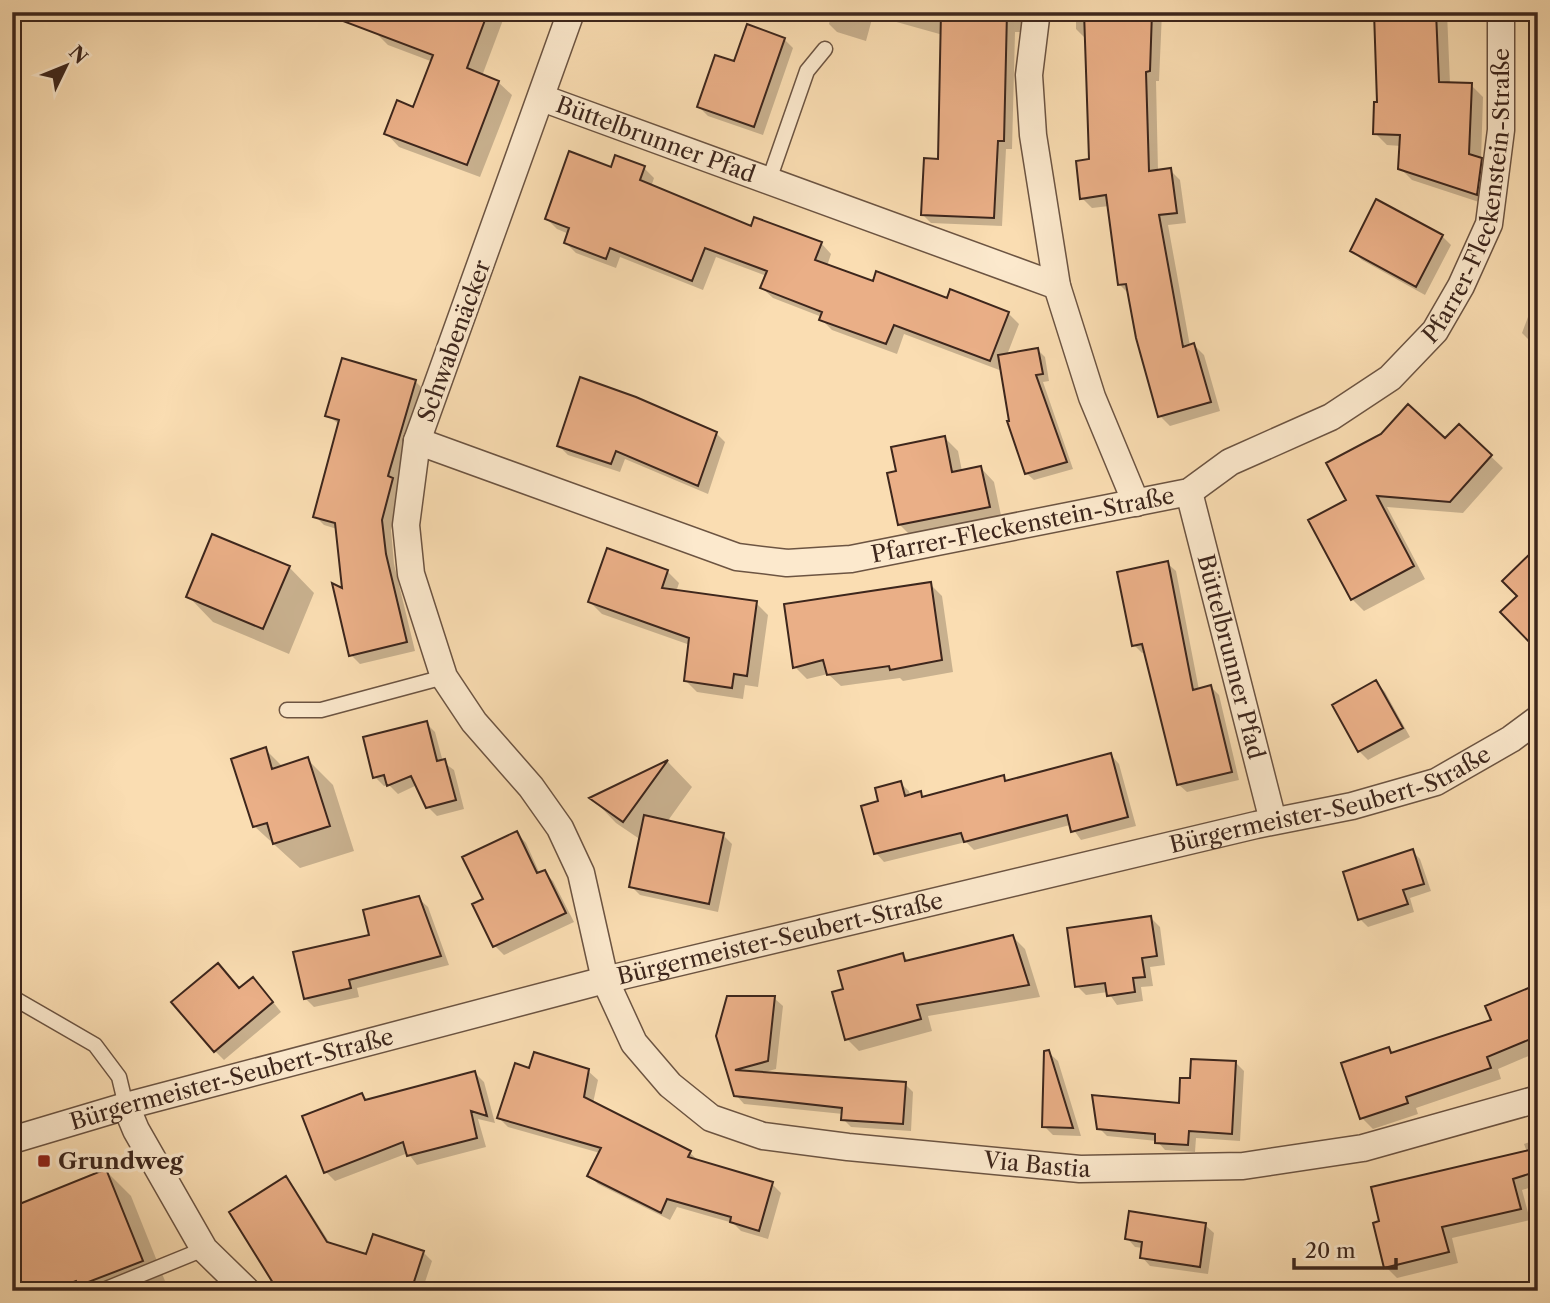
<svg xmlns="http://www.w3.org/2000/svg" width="1550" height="1303" font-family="'Libre Caslon Text',serif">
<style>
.shadow{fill:#0003}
.building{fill:#eaaf87;stroke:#3d261c;stroke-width:2}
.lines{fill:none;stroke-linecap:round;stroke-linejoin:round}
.service-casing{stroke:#6c5442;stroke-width:17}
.minor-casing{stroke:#6c5442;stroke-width:29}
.service{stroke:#fce9cd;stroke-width:14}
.minor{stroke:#fce9cd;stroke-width:26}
.poi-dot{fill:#8f2418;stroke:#fce9cd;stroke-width:2.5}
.labels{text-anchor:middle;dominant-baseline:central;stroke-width:7;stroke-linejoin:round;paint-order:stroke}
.street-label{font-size:23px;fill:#3d261c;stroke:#fce9cd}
.poi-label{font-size:23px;font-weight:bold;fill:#3d261c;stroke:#fce9cd;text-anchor:start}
</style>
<rect width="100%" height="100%" fill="#faddb2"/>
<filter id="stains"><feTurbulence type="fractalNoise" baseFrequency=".00286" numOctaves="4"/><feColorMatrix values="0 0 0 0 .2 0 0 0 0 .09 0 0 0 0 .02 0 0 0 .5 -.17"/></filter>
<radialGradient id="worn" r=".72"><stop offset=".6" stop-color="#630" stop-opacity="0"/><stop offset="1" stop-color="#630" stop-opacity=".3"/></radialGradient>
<!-- shadow -->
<path class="shadow" d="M382 12H506L482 76 498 82 512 95 480 177 399 147 386 133 414 109 433 62 388 45 375 32Z
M832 12H1023L1021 32H1015L1012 149H1006L1002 226 931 223 922 214 940 161 943 35 868 14 872 19 866 41 837 32 829 24Z
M1076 12H1162L1159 81H1156L1158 171 1170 170 1180 180 1186 223 1168 225 1190 346 1194 345 1204 355 1220 411 1170 426 1160 416 1130 295 1119 284 1109 206 1092 208 1082 198 1091 161 1087 40 1076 29Z
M1375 12H1447L1450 84 1471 85 1483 97 1481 160 1493 172 1488 205 1412 180 1400 168 1401 146 1387 145 1375 133 1379 104Z
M784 39 793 48 763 135 708 116 699 107 735 64Z
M644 168 654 178 651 187 752 228 821 243 831 254 827 266 874 283 1008 313 1019 324 1007 355 1038 350 1045 357 1049 381 1043 382 1073 469 1034 480 1026 473 1002 371 904 334 897 354 832 330 821 319 822 317 773 298 762 288 767 276 716 257 703 290 620 257 616 268 576 253 566 243 569 234 557 229 547 219 612 169Z
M1538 197V247L1529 238Z
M1442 236 1451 245 1425 295 1362 260 1352 251Z
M1538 290V344L1531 342 1522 333Z
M415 381 424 390 397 484 402 488 391 530 394 564 415 651 360 664 351 655 337 529 324 525 315 516 340 425 327 415Z
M1459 426 1503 468 1463 513 1387 507 1425 579 1364 611 1352 599 1348 500 1445 441Z
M716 433 725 442 708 494 625 459 620 472 568 455 559 446Z
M945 438 958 451 962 471 981 468 994 482 1002 520 913 538 899 524 898 473Z
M1167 563 1176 571 1199 690 1211 687 1219 695 1239 780 1187 792 1178 784 1146 652 1142 653 1134 645Z
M289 567 314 593 289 654 213 622 188 596Z
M667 571 679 583 676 592 756 603 768 615 758 687 745 685 743 699 697 692 685 680 690 645 602 614 590 602Z
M930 584 942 596 953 672 903 681 900 678 841 686 828 674 807 679 795 667Z
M1376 682 1385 692 1410 737 1368 760 1359 751Z
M426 723 435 732 443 762 454 770 464 809 437 816 428 807 417 785 398 794 389 785 384 786 375 777Z
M265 749 283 767 307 759 333 785 354 851 300 868 254 826Z
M1111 755 1119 764 1136 826 1081 840 1070 825 974 850 966 842 884 862 876 853 880 803 900 783 909 791 910 796 920 793 925 798 1003 777 1008 782Z
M668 762 692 787 667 822 723 835 732 844 718 912 640 895 631 886 641 840 616 823 592 798Z
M517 833 526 843 540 874 544 872 553 881 574 922 504 955 495 946 485 900Z
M1412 851 1420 859 1431 891 1410 898 1414 912 1368 927 1360 919Z
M418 898 428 907 449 965 357 988 359 997 314 1007 305 998 371 936Z
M1151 918 1160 927 1165 965 1150 967 1153 986 1141 987 1143 1001 1117 1005 1108 992 1086 995 1077 986Z
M1013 937 1025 949 1040 997 928 1016 932 1031 859 1051 847 1039 846 990 903 955 909 962Z
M1538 986V1052L1498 1069 1501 1079 1416 1108 1418 1114 1373 1129 1362 1118 1389 1049 1394 1054 1494 1021Z
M262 988 281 1012 224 1060 215 1051 240 990Z
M774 998 783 1006 776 1069 761 1073 905 1084 913 1092 911 1131 851 1127 843 1119V1114L744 1104 736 1095 718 1036Z
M1048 1052 1058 1061 1081 1136 1053 1135 1044 1126Z
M1236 1063 1244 1071 1240 1141 1196 1138 1195 1152 1165 1150 1157 1141 1107 1136 1099 1128 1181 1105 1192 1080Z
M530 1070 588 1071 598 1080 593 1103 690 1153 700 1162 772 1184 781 1193 768 1239 741 1231 733 1223 677 1207 670 1220 598 1184 589 1175 600 1153 508 1127 499 1118Z
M475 1073 484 1082 495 1123 478 1119 486 1147 417 1165 408 1153 335 1181 326 1172 362 1095 368 1101Z
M1538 1139V1185L1522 1190 1530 1220 1452 1238 1458 1263 1397 1278 1386 1267 1382 1222 1527 1152 1524 1144Z
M106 1171 131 1196 167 1286 154 1291H12Z
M285 1178 294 1187 331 1245 367 1256 423 1252 432 1261 422 1291H280Z
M1205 1225 1214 1233 1208 1274 1150 1266 1142 1257 1143 1248 1135 1247 1127 1238Z"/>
<!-- building -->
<path class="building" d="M328 12H488L467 68 499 81 467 165 384 134 397 100 413 107 433 55 327 15Z
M941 12H1007L1004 141H998L994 218 921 215 924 158 938 159Z
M1084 12H1152L1150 71 1146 72 1149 171 1171 168 1177 213 1159 215 1183 347 1194 343 1211 402 1158 417 1136 338 1126 284 1118 285 1106 195 1080 199 1076 161 1089 159Z
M1374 12H1436L1439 82 1472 83 1469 154 1482 158 1477 195 1398 169 1400 135 1373 134 1374 102H1377Z
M747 24 785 38 754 127 697 107 715 55 734 61Z
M569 151 611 167 615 155 645 166 640 180 751 226 754 217 822 242 815 260 873 281 876 271 947 298 950 289 1009 312 990 361 894 325 886 344 819 320 822 312 760 288 767 271 705 248 692 281 610 248 606 259 564 243 569 228 545 219Z
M1376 199 1443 235 1416 287 1350 251Z
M1038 348 1043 374 1036 375 1067 462 1025 474 1007 421H1009L998 355Z
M342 358 416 380 388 476 393 478 382 520 386 554 407 642 349 656 332 583 342 588 335 523 313 517 339 420 325 416Z
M580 377 636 397 717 432 698 486 616 451 611 464 557 446Z
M1408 404 1445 438 1459 424 1492 455 1450 502 1377 496 1414 566 1351 600 1308 520 1346 500 1326 463 1381 434Z
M945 436 952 472 981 466 990 507 898 525 887 473 896 471 891 447Z
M212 534 290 566 263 629 186 597Z
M1538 546V651L1500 612 1517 596 1502 581Z
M607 548 668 570 662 588 757 601 747 676 734 674 732 688 684 681 689 638 588 602Z
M1168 561 1193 690 1211 685 1232 772 1177 785 1142 644 1132 646 1117 572Z
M931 582 942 660 890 670 889 666 827 675 823 660 793 668 784 604Z
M1376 680 1403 728 1358 752 1332 705Z
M427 721 437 761 445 759 456 800 426 808 411 776 387 786 384 775 373 778 363 737Z
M266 747 272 769 308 757 330 826 273 844 267 823 253 827 231 759Z
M1111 753 1128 817 1071 832 1067 815 964 842 961 833 874 854 861 806 878 801 875 788 901 781 905 796 921 791 922 797 1004 775 1005 781Z
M668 760 623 822 589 798Z
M644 815 724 833 709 904 629 887Z
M517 831 537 873 545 870 566 913 493 947 472 904 483 899 462 857Z
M1413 849 1424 884 1403 890 1408 904 1358 920 1343 872Z
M419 896 441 956 349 980 351 988 304 999 293 952 369 935 363 910Z
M1151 916 1157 956 1142 958 1145 977 1133 978 1135 992 1107 996 1105 983 1075 987 1067 928Z
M1013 935 1029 985 917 1005 921 1019 845 1040 832 992 843 989 838 971 903 953 905 961Z
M218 963 239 988 253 977 273 1002 214 1052 171 1002Z
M1538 984V1036L1487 1057 1491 1068 1406 1097 1408 1103 1360 1119 1341 1063 1389 1047 1391 1053 1491 1020 1485 1006Z
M727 996H775L768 1061 735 1070 906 1082 903 1124 841 1120 842 1108 734 1096 716 1036Z
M1049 1050 1073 1128 1042 1127 1044 1051Z
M534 1052 589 1069 584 1097 691 1151 688 1157 773 1182 759 1231 730 1222 731 1217 667 1199 661 1213 587 1176 601 1148 497 1118 515 1063 529 1068Z
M1191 1059 1236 1061 1232 1134 1189 1131 1188 1145 1155 1143V1134L1097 1129 1092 1095 1179 1103 1180 1078H1190Z
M475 1071 487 1116 471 1111 477 1138 407 1156 403 1142 324 1173 302 1116 362 1093 365 1100Z
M1538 1148V1171L1513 1179 1521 1209 1442 1227 1449 1252 1384 1268 1373 1223 1379 1221 1371 1187Z
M106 1169 143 1261 78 1286 76 1281 50 1291H12V1207Z
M286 1176 327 1242 366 1254 373 1234 424 1251 411 1291H278L229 1212Z
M1129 1211 1206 1223 1200 1267 1140 1258 1142 1242 1125 1239Z"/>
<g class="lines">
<!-- service casing -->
<g class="service-casing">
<path id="service" d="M769 180 807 71 825 49
M287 710H321L444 677
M12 997 95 1045 119 1077 126 1106
M101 1291 204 1249"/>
</g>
<!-- minor casing -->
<g class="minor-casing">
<g id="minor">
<path id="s1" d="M571 12 417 441 406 525 411 574 444 677 474 722 531 787 560 828 581 873 605 980 634 1043 670 1085 711 1118 763 1136 848 1147 1080 1169 1243 1166 1363 1148 1538 1099"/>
<path d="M1036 18 1029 75 1033 135 1057 286 1092 397 1136 503"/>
<path id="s2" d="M542 98 1057 286"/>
<path id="s3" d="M417 441 737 557 787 563 851 559 1189 492 1230 462 1331 417 1390 378 1435 331 1461 286 1489 224 1501 130V12"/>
<path id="s4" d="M1189 492 1273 821"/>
<path d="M126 1106 136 1130 204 1249 247 1291"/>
<path id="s5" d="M12 1140 126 1106 605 980 1256 825 1352 806 1436 782 1511 739 1538 719"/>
</g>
</g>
<!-- service -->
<use href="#service" class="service"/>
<!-- minor -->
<use href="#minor" class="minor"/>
</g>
<!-- markers -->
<rect class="poi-dot" x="37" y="1154" width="14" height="14" rx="3.5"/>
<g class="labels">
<!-- street labels -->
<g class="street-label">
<text stroke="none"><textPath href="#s2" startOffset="121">Büttelbrunner Pfad</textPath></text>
<text stroke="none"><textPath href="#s3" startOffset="1239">Pfarrer-Fleckenstein-Straße</textPath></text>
<text transform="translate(454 341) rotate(-70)">Schwabenäcker</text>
<text stroke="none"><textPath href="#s3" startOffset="630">Pfarrer-Fleckenstein-Straße</textPath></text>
<text stroke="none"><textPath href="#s4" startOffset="170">Büttelbrunner Pfad</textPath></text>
<text stroke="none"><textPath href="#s5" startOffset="1362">Bürgermeister-Seubert-Straße</textPath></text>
<text stroke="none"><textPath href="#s5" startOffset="794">Bürgermeister-Seubert-Straße</textPath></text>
<text stroke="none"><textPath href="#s5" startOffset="228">Bürgermeister-Seubert-Straße</textPath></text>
<text stroke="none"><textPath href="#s1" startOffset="1556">Via Bastia</textPath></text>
</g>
<!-- poi labels -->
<g class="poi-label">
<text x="58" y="1161">Grundweg</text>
</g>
</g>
<!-- margin -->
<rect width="1550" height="1303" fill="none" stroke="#faddb2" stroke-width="42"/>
<rect x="14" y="14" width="1522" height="1275" fill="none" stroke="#3d261c" stroke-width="3.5"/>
<rect x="21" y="21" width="1508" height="1261" fill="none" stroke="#3d261c" stroke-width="2"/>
<!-- north arrow -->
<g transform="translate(66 66) rotate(47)" stroke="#fce9cd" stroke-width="5" paint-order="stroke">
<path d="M0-5L12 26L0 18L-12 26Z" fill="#3d261c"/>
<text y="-10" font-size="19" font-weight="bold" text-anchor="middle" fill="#3d261c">N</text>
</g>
<!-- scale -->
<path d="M1294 1258v10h102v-10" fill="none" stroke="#3d261c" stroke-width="3.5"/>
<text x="1305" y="1258" font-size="21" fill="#3d261c" stroke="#fce9cd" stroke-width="5" paint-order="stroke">20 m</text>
<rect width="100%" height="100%" filter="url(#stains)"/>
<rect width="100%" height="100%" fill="url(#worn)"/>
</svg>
